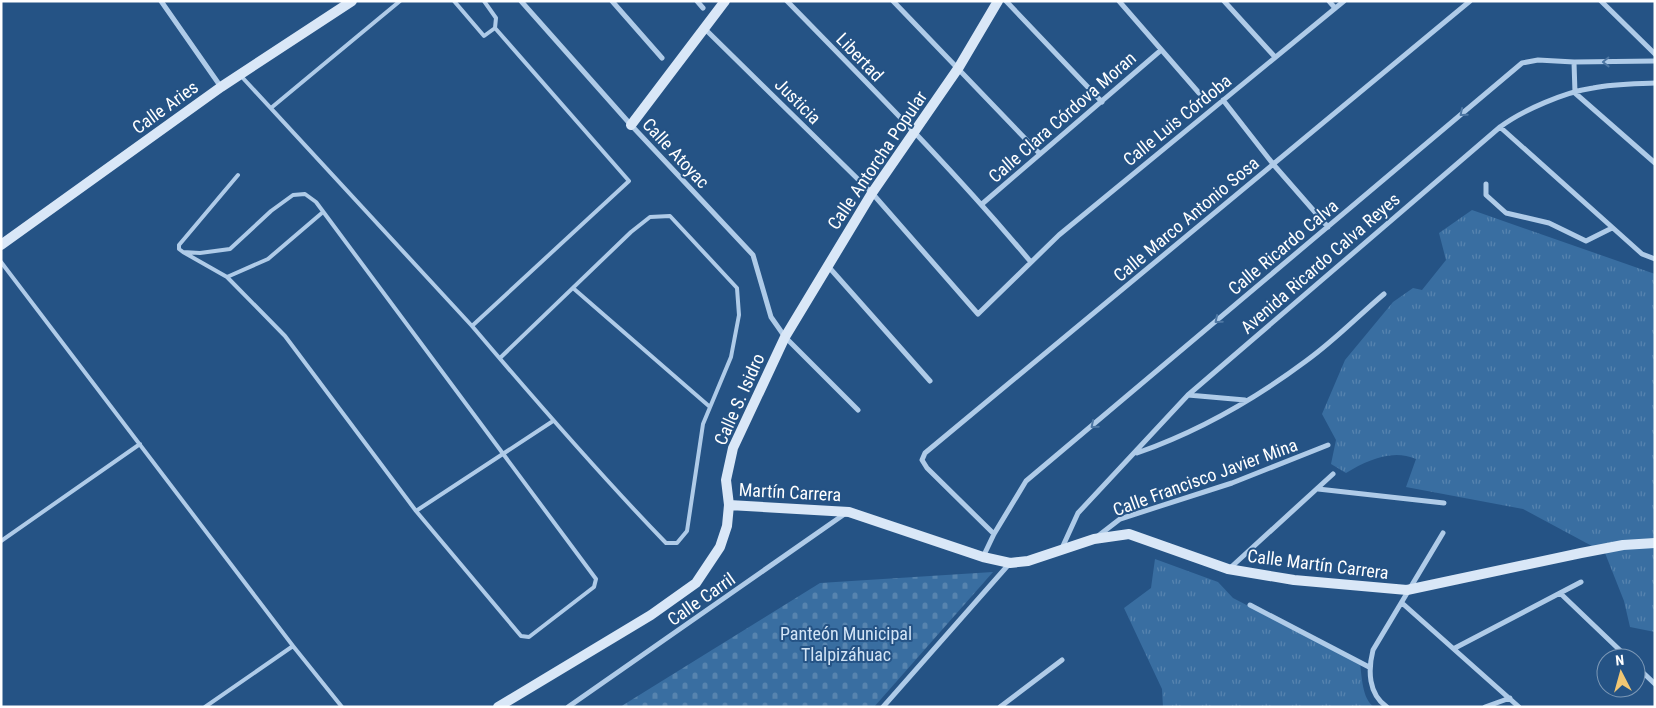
<svg xmlns="http://www.w3.org/2000/svg" width="1656" height="708" font-family="'Roboto Condensed',sans-serif">
<style>
.grass{fill:url(#grass-tufts)}
.cemetery{fill:url(#cemetery-stones)}
.lines{fill:none;stroke-linecap:round;stroke-linejoin:round}
.lane{stroke:#afcbe8;stroke-width:4}
.street{stroke:#afcbe8;stroke-width:5}
.secondary{stroke:#d9e7f7;stroke-width:10}
.oneway{stroke:#4e77a3}
.labels{text-anchor:middle;dominant-baseline:central;stroke-width:4;stroke-linejoin:round;paint-order:stroke}
.street-label{font-size:18px;fill:#fff;stroke:#255385}
.park-label{font-size:18px;fill:#d2e4f6;stroke:#255385}
</style>
<defs>
<pattern id="grass-tufts" width="24" height="20" patternUnits="userSpaceOnUse" patternTransform="scale(1.25)"><rect width="24" height="20" fill="#396ea1"/><path d="M3 7l-1-3M5 7V3M7 7l1-3M15 17l-1-3M17 17v-4M19 17l1-3" fill="none" stroke="#5784af"/></pattern>
<pattern id="cemetery-stones" width="16" height="16" patternUnits="userSpaceOnUse" patternTransform="scale(1.25)"><rect width="16" height="16" fill="#396ea1"/><path d="M2 7V4a2 2 0 0 1 4 0v3zM10 15v-3a2 2 0 0 1 4 0v3z" fill="#5784af"/></pattern>
</defs>
<rect width="100%" height="100%" fill="#255385"/>
<!-- grass -->
<path class="grass" d="M1472 210 1655 274V632L1630 627 1624 601 1605 553 1523 509 1406 487 1416 459C1392 449 1368 460 1346 473L1331 464 1336 440 1322 414 1345 360 1393 302 1413 288 1422 290 1446 260 1439 233Z
M1155 559 1218 582 1233 598 1360 664C1362 676 1362 699 1374 707H1163L1162 689 1124 608 1151 588Z"/>
<!-- cemetery -->
<path class="cemetery" d="M993 572 874 707H620L820 583Z"/>
<g class="lines">
<!-- lane -->
<path class="lane" d="M454 1 484 36 495 28 496 18 484 1
M241 76 472 326 629 181 495 28
M271 108 400 1
M183 252 200 253 230 249 271 211 293 195 305 194 316 202 596 579 594 587 529 637 521 636 416 511 285 336 227 277 183 252 179 249V245L238 175
M1 262 293 646 342 707
M227 277 268 259 323 212
M573 288 710 407
M472 326C535 400 598 473 666 543H677L687 531 703 424 731 357 739 315 737 288 670 216 650 217 631 232 500 358
M416 511 553 421
M1 541 140 444
M205 707 293 646"/>
<!-- street -->
<path class="street" d="M161 1 221 87
M521 1 631 125 753 255 771 317 785 337 858 410
M612 1 662 58
M697 1 703 8
M787 1C870 86 954 170 1030 261
M893 1 1040 154
M1006 1 1102 102
M1119 1 1199 93
M1224 1 1275 57
M1329 1 1335 8
M1601 1 1655 54
M704 28 872 193 978 314 1059 235 1344 1
M1574 62 1575 93 1655 163
M1223 100 1273 164 1328 227
M1500 127 1642 254 1655 259
M1486 184V195L1506 213 1549 223 1586 241 1612 228
M982 204 1160 51
M827 265 930 381
M1188 395 1245 400
M1137 453C1197 432 1255 399 1306 361 1334 341 1358 316 1384 294
M1318 489 1444 503
M994 534 927 468 922 460 925 453 1470 1
M1098 536 1120 519 1232 483 1328 445
M1062 548 1078 513 1188 395 1500 127C1523 110 1565 92 1593 88 1613 84 1634 84 1655 83
M983 557 994 534 1026 481 1522 63 1538 60 1574 62 1655 61
M1229 569 1333 474
M1560 593 1628 658
M1402 603 1519 707
M1250 605 1369 667
M1455 648 1581 582
M1636 666 1655 684
M568 707 846 513
M883 707 1010 563
M1000 707 1062 660
M1387 707C1368 694 1368 670 1373 650L1443 533
M1485 707 1510 698"/>
<!-- secondary -->
<path class="secondary" d="M631 125 725 1
M1 245 221 87 352 1
M729 505 849 512 983 557 1010 563 1028 561 1094 539 1129 534 1228 569 1294 580 1407 590 1581 553 1623 545 1655 543
M498 707 651 615 696 583 720 547 727 526 729 505 726 480 733 448 785 337 872 193 959 67 998 1"/>
</g>
<!-- one-way arrows -->
<defs><path id="oneway-chevron" d="M-2-3.5L2.5 0L-2 3.5" fill="none" stroke-width="1.6" stroke-linecap="round" stroke-linejoin="round" transform="scale(1.25)"/></defs>
<g class="oneway">
<use href="#oneway-chevron" transform="translate(1606 62) rotate(179)"/>
<use href="#oneway-chevron" transform="translate(1463 113) rotate(140)"/>
<use href="#oneway-chevron" transform="translate(1218 320) rotate(140)"/>
<use href="#oneway-chevron" transform="translate(1094 425) rotate(140)"/>
</g>
<g class="labels">
<!-- street labels -->
<g class="street-label">
<text transform="translate(860 57) rotate(46)">Libertad</text>
<text transform="translate(798 101) rotate(45)">Justicia</text>
<text transform="translate(165 107) rotate(-36)">Calle Aries</text>
<text transform="translate(1062 117) rotate(-41)">Calle Clara Córdova Moran</text>
<text transform="translate(1177 120) rotate(-39)">Calle Luis Córdoba</text>
<text transform="translate(676 153) rotate(47)">Calle Atoyac</text>
<text transform="translate(877 160) rotate(-56)">Calle Antorcha Popular</text>
<text transform="translate(1186 219) rotate(-40)">Calle Marco Antonio Sosa</text>
<text transform="translate(1283 247) rotate(-40)">Calle Ricardo Calva</text>
<text transform="translate(1320 263) rotate(-41)">Avenida Ricardo Calva Reyes</text>
<text transform="translate(739 399) rotate(-66)">Calle S. Isidro</text>
<text transform="translate(1205 477) rotate(-20)">Calle Francisco Javier Mina</text>
<text transform="translate(790 492) rotate(3)">Martín Carrera</text>
<text transform="translate(1318 564) rotate(7)">Calle Martín Carrera</text>
<text transform="translate(701 599) rotate(-35)">Calle Carril</text>
</g>
<!-- park labels -->
<g class="park-label">
<text x="846" y="633">Panteón Municipal<tspan x="846" dy="21">Tlalpizáhuac</tspan></text>
</g>
</g>
<!-- border -->
<rect width="1656" height="708" fill="none" stroke="#ffffff" stroke-width="5"/>
<!-- north arrow -->
<g transform="translate(1621 673) rotate(354)"><circle r="24" fill="#255385" stroke="#7c98b6"/>
<path d="M0-4L9 19L0 12L-9 19Z" fill="#f2c773"/>
<text y="-8" font-size="14" font-weight="bold" text-anchor="middle" fill="#ffffff">N</text>
</g>
</svg>
